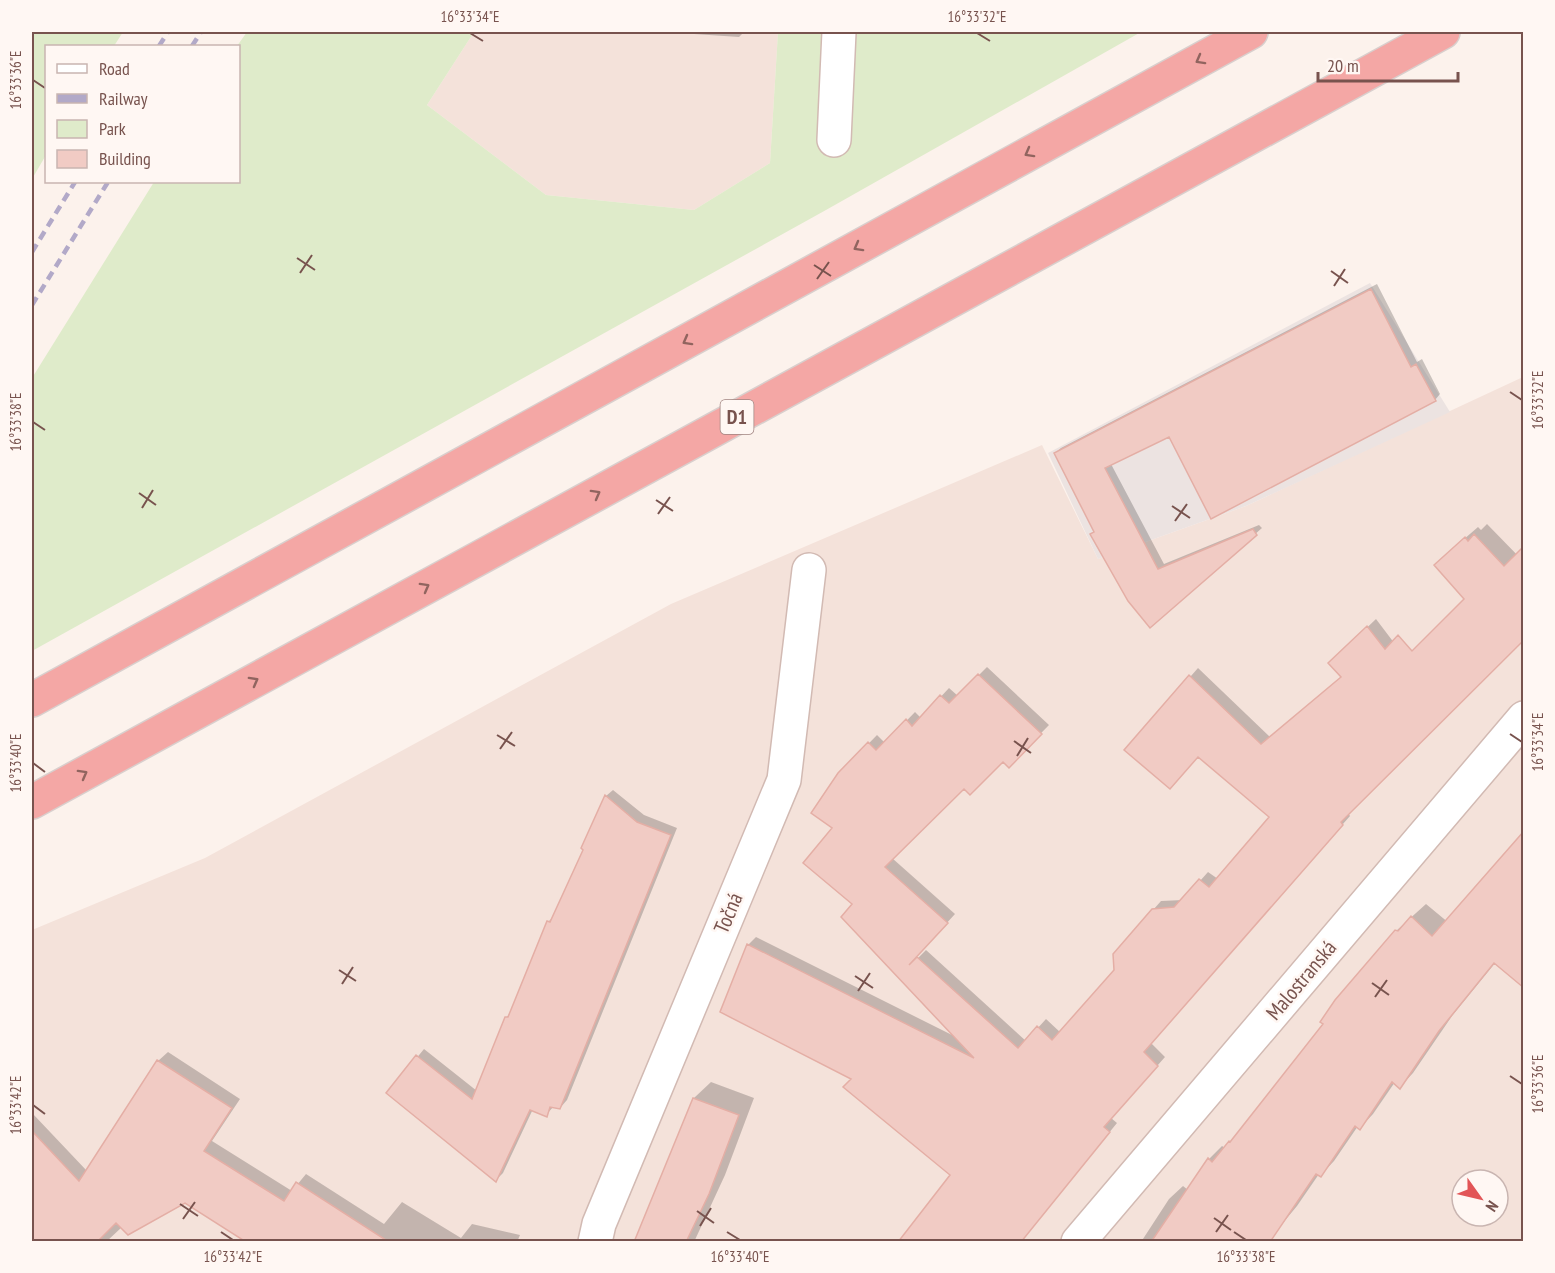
<svg xmlns="http://www.w3.org/2000/svg" width="1555" height="1273" font-family="'PT Sans Narrow',sans-serif">
<style>
.residential{fill:#f4e2da;fill-rule:evenodd}
.industrial{fill:#ece3e1}
.green{fill:#dfebca}
.shadow{fill:#0003}
.building{fill:#f1cbc4;stroke:#e4aea5;stroke-width:1.5}
.lines{fill:none;stroke-linecap:round;stroke-linejoin:round}
.minor-casing{stroke:#d2bab3;stroke-width:36}
.highway-casing{stroke:#d9cfcd;stroke-width:36}
.minor{stroke:#fff;stroke-width:33}
.highway{stroke:#f4a7a5;stroke-width:33}
.rail{stroke:#b2a9c8;stroke-width:4.5;stroke-dasharray:9 6;stroke-linecap:butt}
.oneway{stroke:#91645f}
.ticks{fill:none;stroke:#78534e;stroke-width:2}
.labels{text-anchor:middle;dominant-baseline:central;stroke-width:5;stroke-linejoin:round;paint-order:stroke}
.shield{fill:#fff7f3;stroke:#a08480;stroke-width:1.5}
.shield-label{font-size:20px;font-weight:bold;fill:#78534e}
.street-label{font-size:21px;fill:#78534e;stroke:#fff7f3}
.neatline{fill:none;stroke:#78534e;stroke-width:2}
.ticks-label{font-size:15px;text-anchor:middle;fill:#78534e}
</style>
<rect width="100%" height="100%" fill="#fcf2ec"/>
<!-- residential -->
<path class="residential" d="M474 32H778L770 163 694 210 546 195 427 105Z
M1523 377V1241L32 1242V930L205 858 671 604 1042 445 1098 559 1246 506ZM1462 1180H1498V1216H1462Z"/>
<!-- industrial -->
<path class="industrial" d="M1370 283 1450 412 1246 506 1098 559 1048 453Z"/>
<!-- green -->
<path class="green" d="M32 32H123L114 46H46V155L32 179Z
M247 32H474L427 105 546 195 694 210 770 163 778 32H1141L826 210 32 651V378L154 182H238L237 46Z"/>
<!-- shadow -->
<path class="shadow" d="M664 32H744L739 37Z
M1377 284 1417 362 1422 359 1440 394 1435 400 1170 435 1111 464 1164 564 1259 525 1262 528 1151 626 1095 531 1055 453 1061 448Z
M1487 524 1524 562 1466 599 1448 553 1478 527 1481 530Z
M1376 619 1401 652 1348 813 1350 816 1151 1043 1165 1057 1111 1118 1117 1123 1020 1242 853 1078 748 945 756 937 956 1037 854 904 834 827 839 774 877 735 885 743 915 712 921 718 949 688 958 696 987 667 1049 725 1009 766 1003 760 964 787 892 858 955 914 913 960 915 961 926 950 1026 1041 1046 1019 1061 1033 1116 970 1153 910 1161 901 1183 900 1208 872 1218 879 1271 817 1198 756 1126 750 1198 668 1270 737 1342 677 1330 663Z
M613 790 644 815 677 828 567 1100 560 1108 554 1106 546 1115 533 1109 503 1173 496 1180 388 1093 424 1049 477 1091 506 1018 512 1011 548 922 555 915 585 849 606 796Z
M1426 904 1496 962 1452 1016 1413 1073 1400 1087 1395 1082 1373 1114 1360 1128 1358 1126 1334 1161 1321 1175 1319 1174 1297 1206 1267 1242H1141L1169 1199 1183 1186 1188 1190 1209 1159 1222 1146 1225 1148 1241 1130 1396 931Z
M168 1052 240 1099 212 1141 292 1191 306 1174 384 1224 402 1202 461 1238 472 1224 520 1235 517 1242H249L185 1201 122 1227 106 1242H32V1116L33 1114 87 1171 158 1061Z
M711 1082 754 1098 725 1175 694 1242H635L694 1098Z"/>
<!-- building -->
<path class="building" d="M1371 289 1411 367 1416 364 1436 401 1211 519 1169 437 1105 468 1158 569 1253 529 1257 535 1150 628 1128 601 1090 534 1094 532 1054 453Z
M1474 534 1504 566 1524 546V640L1341 822 1343 825 1144 1052 1158 1066 1104 1127 1110 1132 1021 1242H898L950 1175 843 1087 851 1079 720 1012 747 944 974 1058 841 917 852 904 803 863 832 828 811 813 838 773 868 742 876 750 906 719 912 726 940 695 949 703 978 674 1042 734 1009 768 1003 762 970 795 964 789 885 867 948 923 909 965 917 957 1018 1048 1037 1026 1052 1040 1114 970 1113 954 1152 909 1174 907 1199 879 1209 887 1269 817 1198 757 1170 789 1124 750 1189 675 1261 744 1341 677 1328 663 1367 626 1385 649 1398 635 1412 651 1464 599 1434 565 1465 537 1468 541Z
M605 795 637 822 671 835 560 1109 550 1107 547 1117 530 1110 496 1182 386 1093 416 1055 472 1099 505 1017H508L547 921 550 922 583 850 581 848Z
M1524 831V988L1494 963 1439 1031 1400 1089 1392 1082 1360 1130 1355 1126 1321 1177 1316 1174 1270 1242H1151L1208 1158 1212 1162 1229 1141 1230 1142 1323 1024 1320 1022 1335 1000 1395 930 1398 931 1411 916 1432 936Z
M157 1060 232 1108 204 1151 284 1201 296 1182 389 1242H246L185 1203 128 1235 116 1223 97 1242H32V1131L79 1181Z
M693 1098 739 1115 709 1194 686 1242H634Z"/>
<g class="lines">
<!-- minor casing -->
<g class="minor-casing">
<path id="minor" d="M834 140 839 32
M595 1242 599 1224 784 780 809 570
M1078 1242 1524 718"/>
</g>
<!-- highway casing -->
<g class="highway-casing">
<path id="highway" d="M32 700 1251 32
M32 802 1443 32"/>
</g>
<!-- minor -->
<use href="#minor" class="minor"/>
<!-- highway -->
<use href="#highway" class="highway"/>
<!-- rail -->
<path class="rail" d="M159 46 168 32
M192 46 201 32
M32 252 75 182
M32 305 108 182"/>
</g>
<!-- one-way arrows -->
<defs><path id="oneway-chevron" d="M-2-3.5L2.5 0L-2 3.5" fill="none" stroke-width="1.6" stroke-linecap="round" stroke-linejoin="round" transform="scale(1.5)"/></defs>
<g class="oneway">
<use href="#oneway-chevron" transform="translate(1200 60) rotate(151)"/>
<use href="#oneway-chevron" transform="translate(1029 153) rotate(151)"/>
<use href="#oneway-chevron" transform="translate(858 247) rotate(151)"/>
<use href="#oneway-chevron" transform="translate(687 341) rotate(151)"/>
<use href="#oneway-chevron" transform="translate(596 494) rotate(-29)"/>
<use href="#oneway-chevron" transform="translate(425 587) rotate(-29)"/>
<use href="#oneway-chevron" transform="translate(254 681) rotate(-29)"/>
<use href="#oneway-chevron" transform="translate(83 774) rotate(-29)"/>
</g>
<!-- ticks -->
<path class="ticks" d="M470 33 483 41M977 33 990 41M33 80 45 88M297 258 315 270M814 265 831 276M1331 271 1348 283M300 273 312 255M817 279 829 262M1334 286 1345 269M1510 392 1522 400M33 422 45 430M139 493 156 505M656 500 673 511M1172 506 1190 518M142 508 153 490M658 514 670 497M1175 521 1187 504M1510 734 1522 742M497 735 515 746M1014 741 1031 753M500 749 512 732M1017 756 1028 738M33 763 45 772M339 970 356 981M855 976 873 988M1372 983 1389 995M342 984 353 967M858 991 870 973M1375 997 1387 980M1510 1076 1522 1084M33 1105 45 1114M180 1204 198 1216M697 1211 714 1223M1214 1218 1231 1230M183 1219 195 1202M700 1226 711 1208M221 1232 233 1240M727 1232 740 1240M1216 1232 1228 1215M1234 1232 1246 1240"/>
<g class="labels">
<!-- shield labels -->
<rect class="shield" x="720.5" y="400" width="33" height="34" rx="4.5"/>
<g class="shield-label">
<text x="737" y="417">D1</text>
</g>
<!-- street labels -->
<g class="street-label">
<text transform="translate(728 913) rotate(-67)">Točná</text>
<text transform="translate(1301 980) rotate(-50)">Malostranská</text>
</g>
</g>
<!-- border -->
<rect width="1555" height="1273" fill="none" stroke="#fff7f3" stroke-width="66"/>
<!-- legend -->
<rect x="45" y="45" width="195" height="138" fill="#fff7f3" stroke="#c9b5b1" stroke-width="1.5"/>
<rect x="57" y="64" width="30" height="9" fill="#ffffff" stroke="#c9b5b1" stroke-width="1.5"/>
<text x="99" y="75" font-size="18" fill="#78534e">Road</text>
<rect x="57" y="94" width="30" height="9" fill="#b2a9c8" stroke="#c9b5b1" stroke-width="1.5"/>
<text x="99" y="105" font-size="18" fill="#78534e">Railway</text>
<rect x="57" y="120" width="30" height="18" fill="#dfebca" stroke="#c9b5b1" stroke-width="1.5"/>
<text x="99" y="135" font-size="18" fill="#78534e">Park</text>
<rect x="57" y="150" width="30" height="18" fill="#f1cbc4" stroke="#c9b5b1" stroke-width="1.5"/>
<text x="99" y="165" font-size="18" fill="#78534e">Building</text>
<!-- north arrow -->
<g transform="translate(1480 1198) rotate(124)"><circle r="28" fill="#fff7f3" stroke="#c9b5b1" stroke-width="1.5"/>
<path d="M0-4.5L10 22L0 15L-10 22Z" fill="#e25557"/>
<text y="-9" font-size="16" font-weight="bold" text-anchor="middle" fill="#78534e">N</text>
</g>
<!-- scale -->
<path d="M1318 72v9h140v-9" fill="none" stroke="#78534e" stroke-width="3"/>
<text x="1327" y="72" font-size="18" fill="#78534e" stroke="#fff7f3" stroke-width="4.5" paint-order="stroke">20 m</text>
<rect x="33" y="33" width="1489" height="1207" class="neatline"/>
<g class="ticks-label">
<text x="470" y="22">16°33'34"E</text>
<text x="977" y="22">16°33'32"E</text>
<text transform="translate(16 80) rotate(-90)" y="5">16°33'36"E</text>
<text transform="translate(1538 400) rotate(-90)" y="5">16°33'32"E</text>
<text transform="translate(16 422) rotate(-90)" y="5">16°33'38"E</text>
<text transform="translate(1538 742) rotate(-90)" y="5">16°33'34"E</text>
<text transform="translate(16 763) rotate(-90)" y="5">16°33'40"E</text>
<text transform="translate(1538 1084) rotate(-90)" y="5">16°33'36"E</text>
<text transform="translate(16 1105) rotate(-90)" y="5">16°33'42"E</text>
<text x="233" y="1262">16°33'42"E</text>
<text x="740" y="1262">16°33'40"E</text>
<text x="1246" y="1262">16°33'38"E</text>
</g>
</svg>
